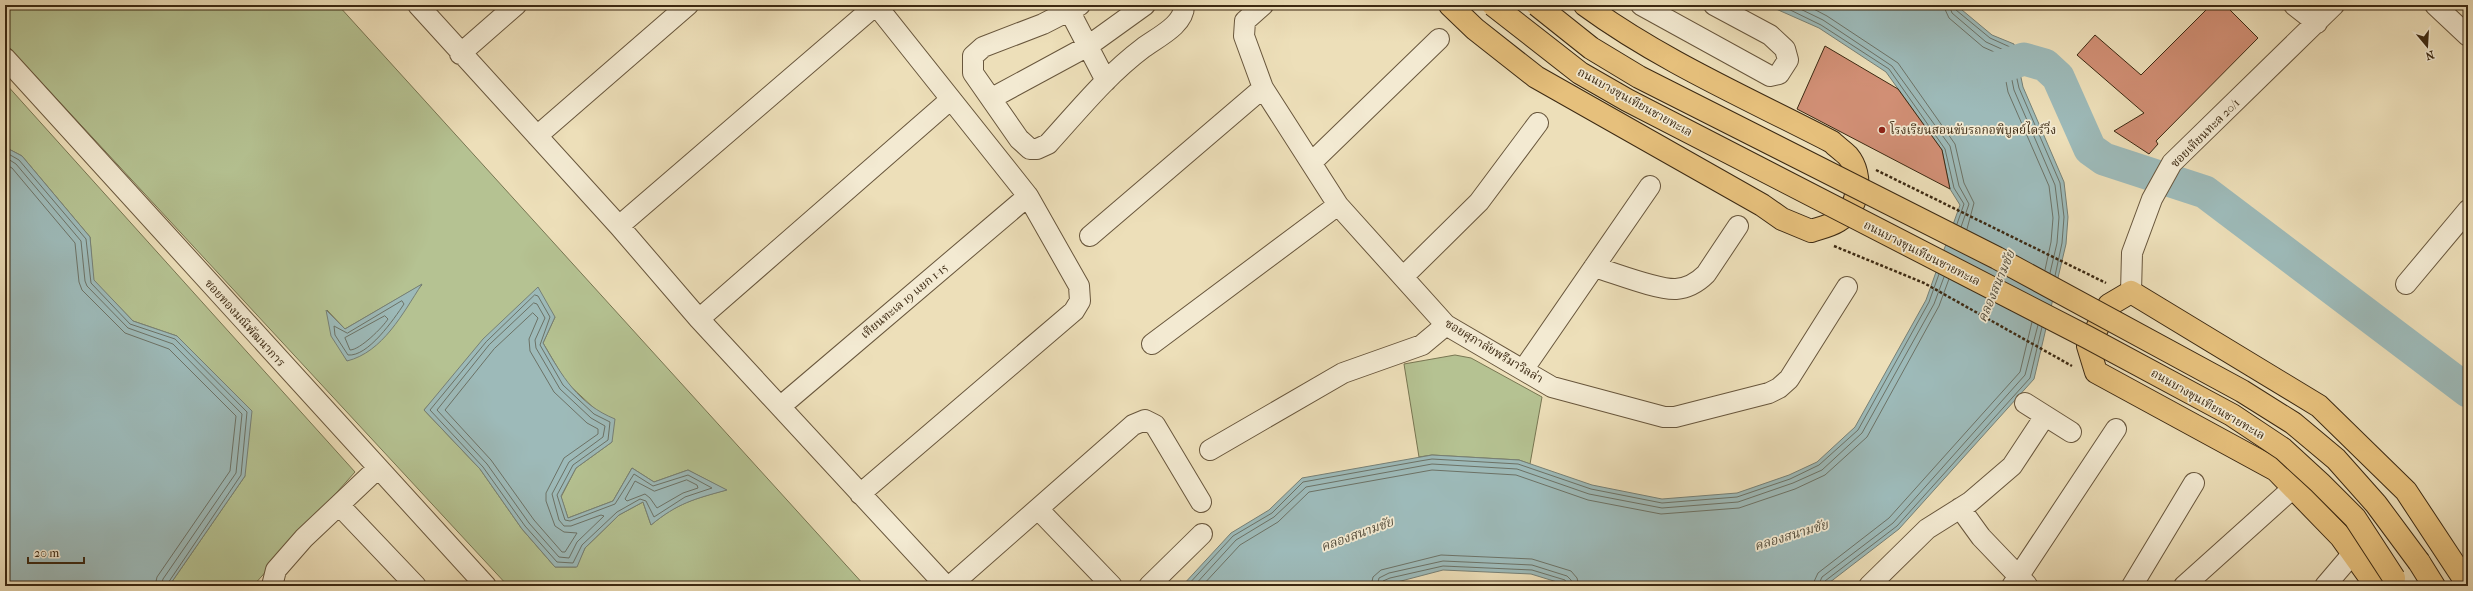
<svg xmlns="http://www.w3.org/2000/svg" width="2473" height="591" font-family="'IM FELL French Canon','Noto Serif Thai',serif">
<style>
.green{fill:#b5c292;stroke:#787652;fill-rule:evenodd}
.water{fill:#9dbab9;stroke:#768076}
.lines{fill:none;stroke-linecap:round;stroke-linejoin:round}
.shore{stroke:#6c7266;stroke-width:1}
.river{stroke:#9dbab9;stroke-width:33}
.building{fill:#d18f75;stroke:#3c2912}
.minor-casing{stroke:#68563c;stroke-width:22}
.major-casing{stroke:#3c2912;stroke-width:24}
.path{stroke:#3c2912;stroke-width:2.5;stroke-dasharray:3 2;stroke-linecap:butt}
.minor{stroke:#f3ead2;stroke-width:20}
.major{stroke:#e6c07c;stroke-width:22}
.major-bridge-casing{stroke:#3c2912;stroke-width:24;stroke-linecap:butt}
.major-bridge{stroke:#e6c07c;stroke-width:22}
.poi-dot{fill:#8f2418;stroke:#f3ead2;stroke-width:1.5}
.labels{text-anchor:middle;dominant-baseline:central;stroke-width:3.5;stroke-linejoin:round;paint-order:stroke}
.street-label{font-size:12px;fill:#3c2912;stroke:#f3ead2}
.poi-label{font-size:12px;fill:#3c2912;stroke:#f3ead2;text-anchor:start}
.water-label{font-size:13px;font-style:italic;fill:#544d3c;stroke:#f3ead2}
</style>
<rect width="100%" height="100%" fill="#eddfb9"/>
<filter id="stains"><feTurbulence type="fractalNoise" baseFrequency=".005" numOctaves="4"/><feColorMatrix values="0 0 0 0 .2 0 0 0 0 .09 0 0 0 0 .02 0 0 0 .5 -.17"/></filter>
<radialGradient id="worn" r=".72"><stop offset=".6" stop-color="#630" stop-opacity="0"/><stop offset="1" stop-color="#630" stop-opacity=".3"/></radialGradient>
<!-- green -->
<path class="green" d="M5 5H338L865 586H508L5 43ZM421 285H422L347 361 327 310 345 329ZM555 317 543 343 566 382 597 411 612 442 576 468 561 497 568 518 613 501 632 468 654 482 688 470 726 490C694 499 677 503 651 525L643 502 619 515 585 548 576 567H555L522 529 480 469 424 410 452 379Z
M5 83 355 472 253 586H169L245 476 177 336 133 321 93 280 90 237 22 156 5 147Z
M1455 355 1471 358 1542 397 1530 464 1519 460 1432 455 1419 457 1404 364Z"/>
<!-- water -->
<path class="water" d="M1767 5H1956L1992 35 2014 44 2023 87 2064 182 2068 217 2066 244 2034 379 1899 529 1825 586H1570L1531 574 1443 570 1382 586H1182L1231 533 1269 510 1302 478 1432 455 1519 460 1592 485 1662 499 1737 493 1789 475 1817 462 1855 427 1926 300 1960 205 1950 189 1942 150 1886 72 1819 28Z
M5 147 22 156 90 237 94 280 133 321 177 336 252 411 245 476 169 586H5Z
M422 284C403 313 383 352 347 361L331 336 326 310 345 329Z
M538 287 555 317 543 343C562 376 578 404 615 419L612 442 576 468 561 496 568 518 613 501 632 468 654 482 688 470 727 490C694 499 678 503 651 525L643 502 619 515 585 548 577 567H555L522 529 480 469 424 410 483 339Z"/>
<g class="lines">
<!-- shore -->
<path class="shore" d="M1780 5 1821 25 1889 69 1945 149 1954 188 1964 204 1957 224
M1792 5 1823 20 1892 66 1950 146 1959 186 1969 204 1961 227
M1806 5 1827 16 1898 63 1955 144 1964 183 1974 203 1967 229
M1943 5 1949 18 1983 47 2001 55 2008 92 2049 186 2053 218 2051 242 2045 270
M1949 5 1952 13 1986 42 2006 51 2014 90 2055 185 2059 217 2057 243 2050 273
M1954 5 1956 10 1990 38 2010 47 2019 88 2060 183 2064 217 2062 243 2055 276
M5 152 19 160 86 239 91 283 130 324 175 339 247 412 241 475 166 586
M5 157 16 164 81 241 85 281 87 286 128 328 173 344 242 414 236 473 163 579 161 586
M5 164 12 168 75 243 79 282 82 290 125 333 169 349 236 416 230 471 157 577 155 586
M535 295 538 296 550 317 540 345 563 385 594 414 610 422 608 440 573 465 557 495 565 520 570 521 615 504 634 474 653 486 688 475 712 488 685 497 654 517 646 501 640 499 617 512 582 545 573 563 557 562 525 526 483 467 430 410 486 342Z
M402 301 404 304C394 319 368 357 348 355L335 335 334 326 347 333Z
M534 303 537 304 545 318 535 340 536 348 560 389 591 418 605 426 603 437 569 462 552 494 559 520 564 526H571L601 515 604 516 577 542 569 558 559 557 529 523 487 464 437 410 489 345Z
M533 313 538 318 529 339 530 351 554 392 587 423 598 429V434L564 458 546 493V501L555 526 564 532 577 533 565 552H562L534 520 491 460 445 410 494 349Z
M385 316 388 319C383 327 360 350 350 350L345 338Z
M687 480 697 485 698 488 683 493 657 508 650 498 645 494 627 501 625 499 635 481 654 491Z
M1187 586 1233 536 1272 513 1303 482 1420 461 1432 459 1518 464 1591 489 1662 503 1737 497 1790 479 1819 465 1858 430 1929 302 1939 274
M1194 586 1236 540 1274 517 1306 487 1432 464 1517 469 1589 494 1662 508 1738 502 1793 483 1822 470 1862 433 1934 304 1944 277
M1202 586 1240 545 1278 522 1309 492 1432 470 1516 475 1588 500 1661 514 1739 508 1795 489 1825 475 1867 437 1939 306 1949 279
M1371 586 1373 577 1381 570 1441 555 1532 559 1571 571 1577 578 1579 586
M1377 586 1379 578 1389 573 1443 561 1532 565 1567 576 1571 580 1573 586
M1382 586 1383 581 1390 578 1443 566 1532 570 1565 580 1568 586
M1812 586 1818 573 1889 518 2020 372 2032 322
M1818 586 1822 577 1893 523 2025 375 2038 325
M1823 586 1825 581 1897 526 2030 378 2042 327"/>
<!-- river -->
<path class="river" d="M1974 75 2024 59 2045 65 2058 77 2090 149 2104 159 2205 192 2468 391"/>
</g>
<!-- building -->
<path class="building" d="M2211 5H2225L2258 38 2156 141 2158 144 2149 154 2114 131 2144 113 2077 55 2095 35 2141 75Z
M1825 46 1898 89 1942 150 1950 189 1797 109Z"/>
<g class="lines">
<!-- minor casing -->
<g class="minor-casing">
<path id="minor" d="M418 5 619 226 699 319 946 586
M1080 5 1043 24 983 47 973 56V73L1019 139 1030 149H1037L1048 144C1078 111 1107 75 1143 48 1156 38 1185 25 1184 5
M1263 5 1245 21 1244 36 1263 88 1338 205 1446 325 1552 387 1664 417H1675L1769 393 1779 388 1789 379 1847 287
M1641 5 1770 76 1779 74 1788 60 1785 49 1770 35 1714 5
M2294 5 2317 23
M2435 5 2468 36
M1069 10 1106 81
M460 54 516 5
M5 58 486 586
M992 98 1088 46 1145 5
M537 136 688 5
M1311 163 1439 39
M619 226 876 5
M1090 236 1263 88
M1594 267C1615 273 1657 290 1676 289 1688 288 1698 282 1706 274L1738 226
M1403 277 1479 202 1538 123
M2406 284 2468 210
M2131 292 2132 253 2152 199 2172 163 2334 5
M699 319 950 100
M1152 344 1338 205
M1523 370 1650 186
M2025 403 2071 432
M781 406 1028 196
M1210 450 1343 373 1422 345 1446 325
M860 494 1074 311 1080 301 1079 286 1028 196 876 5
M339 505 416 586
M1960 508 1981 537 2027 585
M1038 509 1112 586
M272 586 276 570 304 538 377 469
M950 586 1133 425 1145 420 1155 425 1201 502
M1149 586 1202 534
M1869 586 1927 529 1970 502 2012 466 2045 416
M2012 586 2116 429
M2132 586 2194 483
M2184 586 2293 488
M2325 586 2354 552"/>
</g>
<!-- major casing -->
<g class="major-casing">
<path id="major" d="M1450 5 1475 29 1536 77 1762 205 1782 219 1811 231C1820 228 1830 226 1838 221 1859 209 1864 175 1848 156 1843 151 1837 147 1832 142 1749 99 1660 60 1585 5
M2419 562 2434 586
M2376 586 2341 537 2276 470 2096 372 2088 346 2109 305 2131 292 2319 406 2406 491 2468 585"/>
</g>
<!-- path -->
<path class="path" d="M1876 170 2106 283
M1834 246 1924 283 2072 366"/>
<!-- minor -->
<use href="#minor" class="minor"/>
<!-- major -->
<use href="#major" class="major"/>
<!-- major-bridge casing -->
<g class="major-bridge-casing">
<path id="major-bridge" d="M1493 5 1580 73 1627 100 2087 337 2232 415 2283 449 2320 483 2355 518 2394 578
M1537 5 1591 48 1639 77 1997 258 2242 391 2293 423 2336 459 2376 504 2419 562"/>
</g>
<!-- major-bridge -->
<use href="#major-bridge" class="major-bridge"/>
</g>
<!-- markers -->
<circle class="poi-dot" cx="1882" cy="130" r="4"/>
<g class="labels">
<!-- street labels -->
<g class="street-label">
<text transform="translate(1635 102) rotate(29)">ถนนบางขุนเทียนชายทะเล</text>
<text transform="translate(2205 133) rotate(-45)">ซอยเทียนทะล 20/1</text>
<text transform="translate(1922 253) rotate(27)">ถนนบางขุนเทียนชายทะเล</text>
<text transform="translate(904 301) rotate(-40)">เทียนทะเล 19 แยก 1-15</text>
<text transform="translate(245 323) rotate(48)">ซอยทองมณีพัฒนาการ</text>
<text transform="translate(1494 351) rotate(31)">ซอยศุภาลัยพรีมาวิลล่า</text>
<text transform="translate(2208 404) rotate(30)">ถนนบางขุนเทียนชายทะเล</text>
</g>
<!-- poi labels -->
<g class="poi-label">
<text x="1890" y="130">โรงเรียนสอนขับรถกอพิบูลย์ไดร์วิ่ง</text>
</g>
<!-- water labels -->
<g class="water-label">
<text transform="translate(1996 286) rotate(-67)">คลองสนามชัย</text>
<text transform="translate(1357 534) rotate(-20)">คลองสนามชัย</text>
<text transform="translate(1791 535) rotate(-17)">คลองสนามชัย</text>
</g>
</g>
<!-- margin -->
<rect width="2473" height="591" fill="none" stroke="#eddfb9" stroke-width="20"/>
<rect x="6" y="6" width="2461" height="579" fill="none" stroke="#3c2912" stroke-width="2"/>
<rect x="10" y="10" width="2453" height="571" fill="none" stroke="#3c2912"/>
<!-- north arrow -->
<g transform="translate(2427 46) rotate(162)" stroke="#f3ead2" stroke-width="3" paint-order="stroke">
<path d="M0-3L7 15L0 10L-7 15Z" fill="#3c2912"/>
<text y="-6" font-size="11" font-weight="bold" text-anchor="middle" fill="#3c2912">N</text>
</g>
<!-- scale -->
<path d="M28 557v6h56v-6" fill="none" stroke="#3c2912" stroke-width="2"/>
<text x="34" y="557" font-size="12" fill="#3c2912" stroke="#f3ead2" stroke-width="3" paint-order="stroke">20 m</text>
<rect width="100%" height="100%" filter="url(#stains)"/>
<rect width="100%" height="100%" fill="url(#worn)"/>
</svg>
